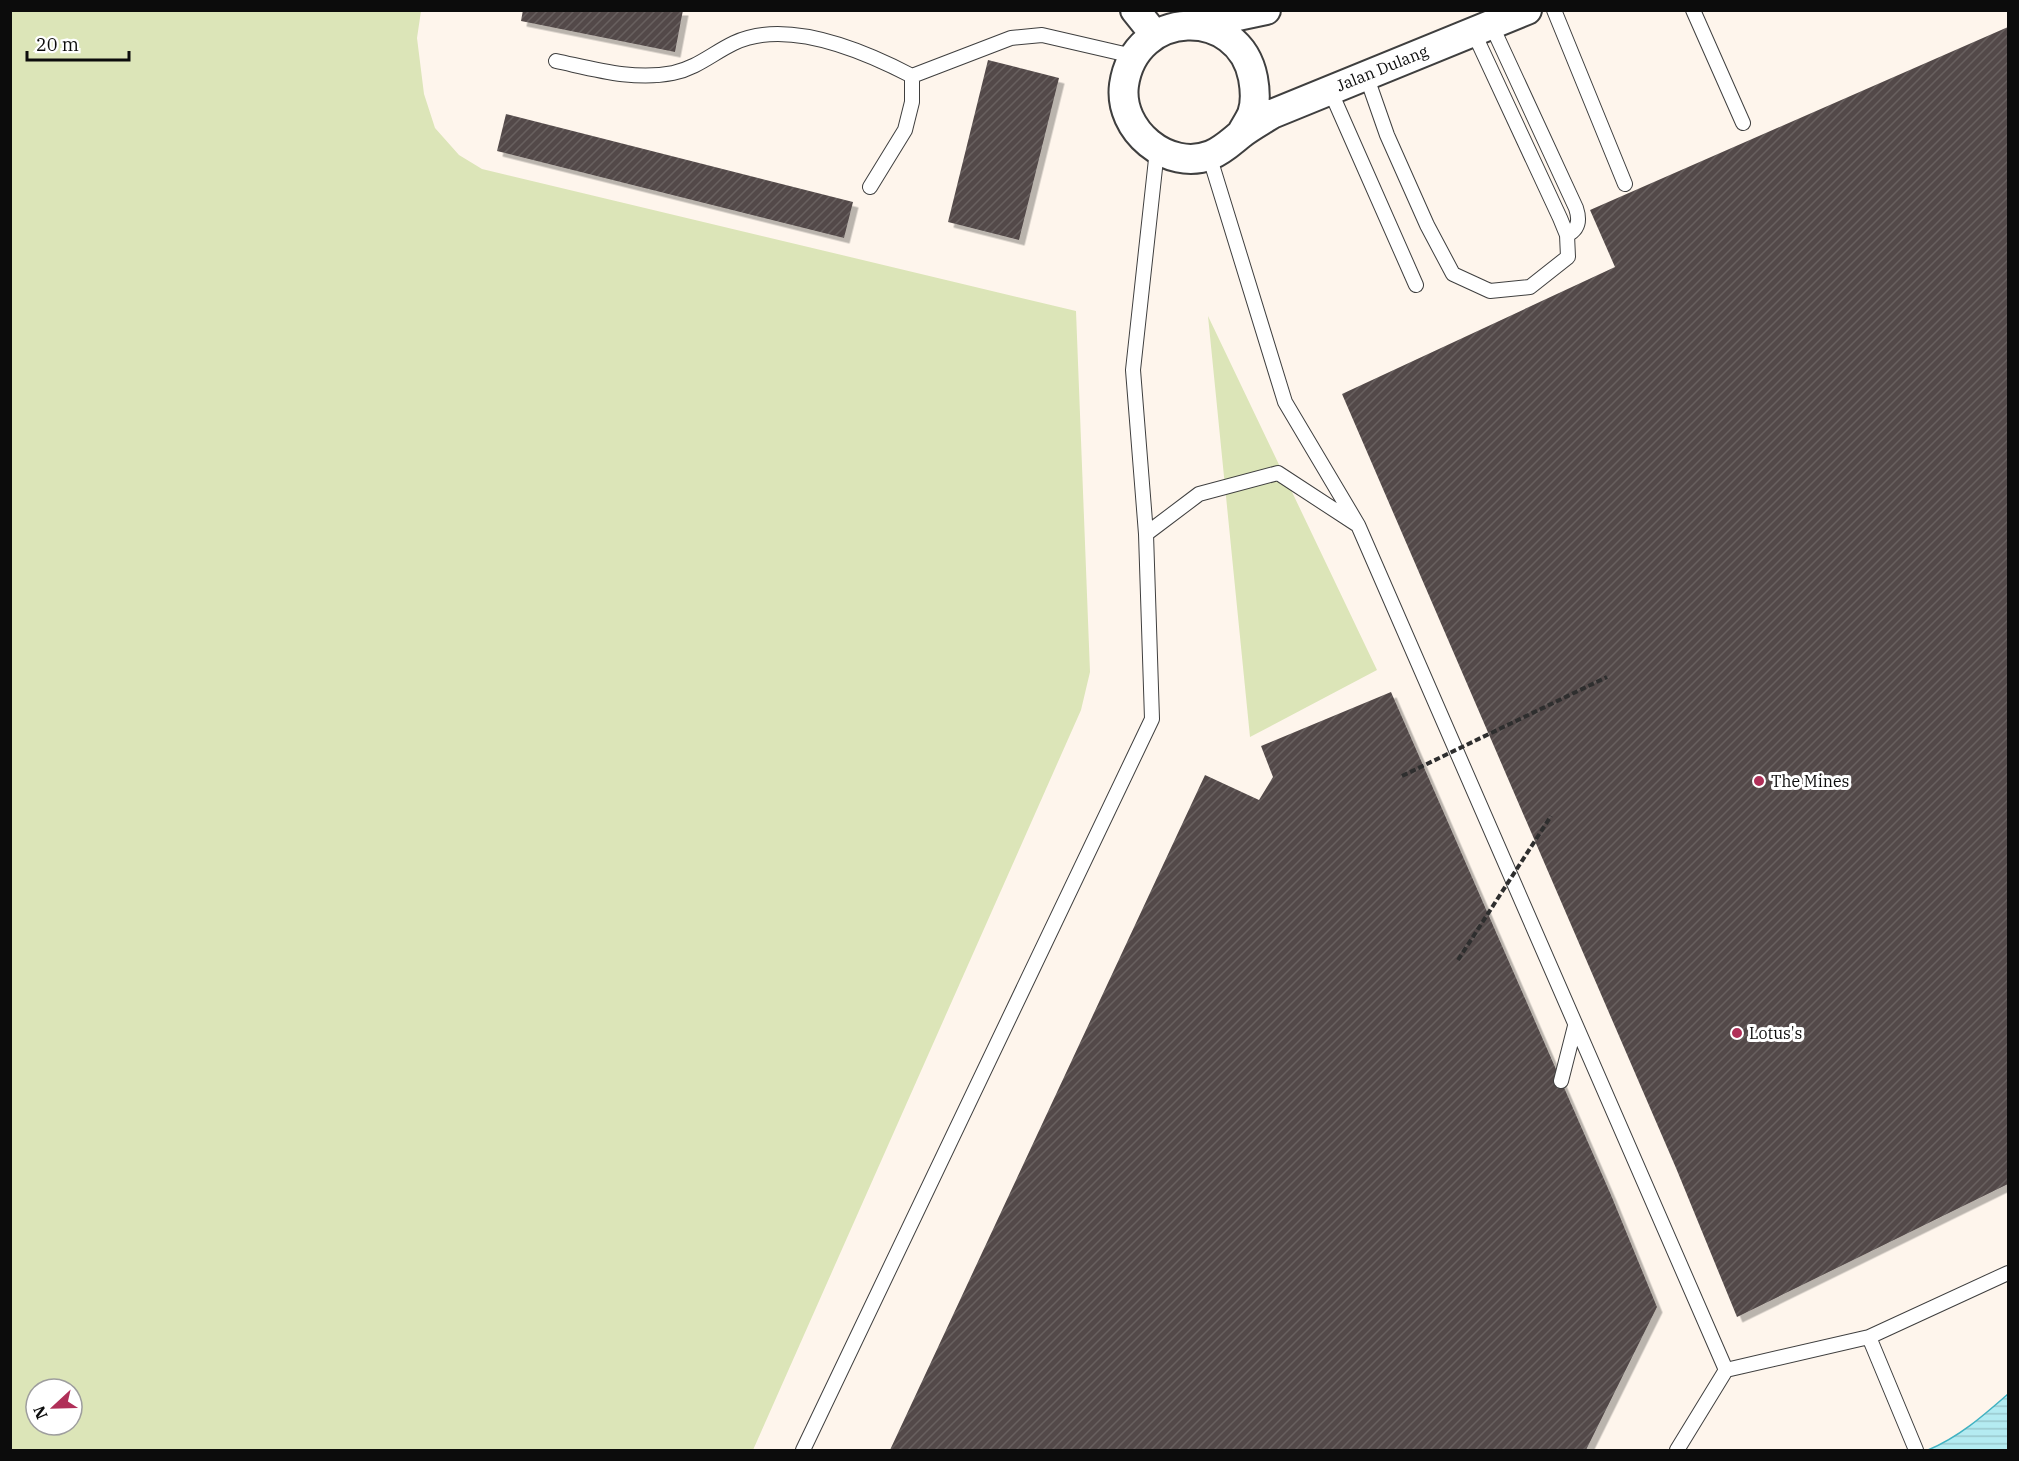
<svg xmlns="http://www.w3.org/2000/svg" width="2019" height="1461" font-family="'IBM Plex Serif',serif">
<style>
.grass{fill:#dce5b8;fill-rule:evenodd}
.water{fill:url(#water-rules);stroke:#41b2c2;stroke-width:1.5}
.building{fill:url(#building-hatch);filter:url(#shadow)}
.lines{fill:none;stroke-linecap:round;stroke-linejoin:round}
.lane-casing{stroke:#3f3f3f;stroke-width:16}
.street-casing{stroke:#3f3f3f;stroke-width:32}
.lane{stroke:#fff;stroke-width:14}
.street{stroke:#fff;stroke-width:28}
.path-bridge{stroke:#2e2e2e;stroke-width:4;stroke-dasharray:6 3;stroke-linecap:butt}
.poi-dot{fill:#b02f58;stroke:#fff;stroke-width:2}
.labels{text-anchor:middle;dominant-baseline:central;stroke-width:6;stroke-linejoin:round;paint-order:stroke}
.street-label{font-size:16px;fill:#0c0c0c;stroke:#fff}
.poi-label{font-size:16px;fill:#0c0c0c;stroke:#fff;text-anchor:start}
</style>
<defs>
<pattern id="water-rules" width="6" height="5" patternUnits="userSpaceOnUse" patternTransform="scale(1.5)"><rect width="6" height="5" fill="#b4ebf1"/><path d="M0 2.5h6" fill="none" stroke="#9ac8cd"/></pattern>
<pattern id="building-hatch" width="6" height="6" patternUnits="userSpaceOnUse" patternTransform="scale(1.5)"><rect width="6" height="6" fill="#534a49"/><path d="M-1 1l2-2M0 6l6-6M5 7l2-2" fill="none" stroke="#67605f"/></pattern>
<filter id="shadow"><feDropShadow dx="5.5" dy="5.5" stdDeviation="0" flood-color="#0004"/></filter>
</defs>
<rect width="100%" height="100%" fill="#fef5ec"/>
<!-- grass -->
<path class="grass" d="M10 11H421L417 38 424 94 435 128 459 155 482 169 1076 311 1090 672 1081 710 753 1450H11ZM36 1389H72V1425H36Z
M1208 316 1377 670 1250 737Z"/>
<!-- water -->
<path class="water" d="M2008 1394V1450H1928C1959 1437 1983 1416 2008 1394Z"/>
<!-- building -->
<path class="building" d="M523 10H683L675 52 521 21Z
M2008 27V1184L1737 1317 1676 1168 1342 394 1615 267 1590 210Z
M988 60 1059 78 1019 240 948 222Z
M506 114 853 202 844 238 497 151Z
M1391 692 1611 1195 1657 1307 1586 1450H890L1205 775 1259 800 1273 777 1261 746Z"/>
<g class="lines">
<!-- lane casing -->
<g class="lane-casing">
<path id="lane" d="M1554 10 1625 184
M1693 10 1743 123
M1491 24 1576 208C1580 220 1579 229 1567 235
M556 61C594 69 634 81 673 73 697 68 713 53 734 43 787 18 864 51 912 76V102L905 130 870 187
M1366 75 1387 135 1427 225 1453 274 1490 291 1530 287 1568 257 1567 235 1560 218 1473 31
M912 76 1011 38 1042 35 1133 56
M1330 90 1416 285
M1209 155 1285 402 1358 525 1726 1370 1677 1450
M1146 534 1199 494 1278 473 1356 524
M1561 1081 1575 1026
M1869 1337 1916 1450
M1726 1370 1869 1337 2008 1273
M803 1450 1152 719 1146 534 1133 370 1157 150"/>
</g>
<!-- street casing -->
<g class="street-casing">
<path id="street" d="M1135 10 1155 35
M1195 25 1266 10
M1241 134C1244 128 1249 121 1252 114 1256 103 1255 89 1253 78 1239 6 1135 8 1124 85 1118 130 1168 172 1211 155 1223 150 1231 142 1241 134 1250 127 1261 121 1272 114L1527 10"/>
</g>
<!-- lane -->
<use href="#lane" class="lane"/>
<!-- street -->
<use href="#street" class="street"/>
<!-- path-bridge -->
<path class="path-bridge" d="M1402 776 1607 677
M1458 960 1551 816"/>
</g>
<!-- markers -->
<g class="poi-dot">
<circle cx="1759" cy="781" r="6"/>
<circle cx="1737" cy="1033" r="6"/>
</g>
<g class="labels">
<!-- street labels -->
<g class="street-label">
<text transform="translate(1382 68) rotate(-22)">Jalan Dulang</text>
</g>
<!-- poi labels -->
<g class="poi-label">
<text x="1771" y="781">The Mines</text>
<text x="1749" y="1033">Lotus's</text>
</g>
</g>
<!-- border -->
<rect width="2019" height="1461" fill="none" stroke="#0c0c0c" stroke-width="24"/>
<!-- north arrow -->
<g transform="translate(54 1407) rotate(248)"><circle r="28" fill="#ffffff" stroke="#9e9e9e" stroke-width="1.5"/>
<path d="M0-4.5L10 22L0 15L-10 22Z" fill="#b02f58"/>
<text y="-9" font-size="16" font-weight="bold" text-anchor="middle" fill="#0c0c0c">N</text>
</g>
<!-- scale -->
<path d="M27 51v9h102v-9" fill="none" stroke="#0c0c0c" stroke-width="3"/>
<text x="36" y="51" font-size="18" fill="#0c0c0c" stroke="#ffffff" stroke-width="4.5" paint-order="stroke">20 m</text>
</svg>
